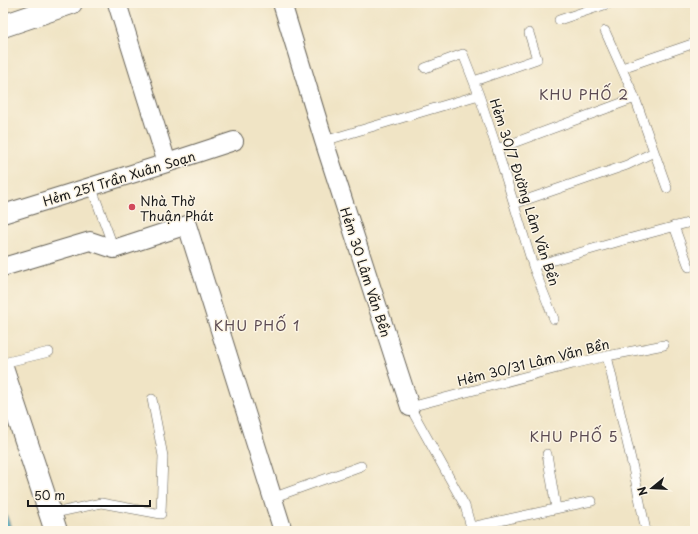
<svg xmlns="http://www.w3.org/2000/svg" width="698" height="534" font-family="'Playpen Sans',sans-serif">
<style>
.water{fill:#41a8c1;stroke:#2e626e}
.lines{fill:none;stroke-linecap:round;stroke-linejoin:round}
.lane-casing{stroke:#666257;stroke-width:10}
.street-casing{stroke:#666257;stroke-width:20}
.secondary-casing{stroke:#666257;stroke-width:24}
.lane{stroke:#fff;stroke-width:9}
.street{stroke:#fff;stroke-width:18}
.secondary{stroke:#fff;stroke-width:22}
.poi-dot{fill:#d1495b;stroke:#fcf5e5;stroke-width:1.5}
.labels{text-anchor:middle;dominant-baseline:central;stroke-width:3;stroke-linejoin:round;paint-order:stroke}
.street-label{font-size:13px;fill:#1c1c1c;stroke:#fcf5e5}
.poi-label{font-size:13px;fill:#1c1c1c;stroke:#fcf5e5;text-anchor:start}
.neighbourhood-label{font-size:14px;letter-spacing:1px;fill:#5b4a52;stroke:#fcf5e5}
</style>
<rect width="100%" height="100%" fill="#fcf5e5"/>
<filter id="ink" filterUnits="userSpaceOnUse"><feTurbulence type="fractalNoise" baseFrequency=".025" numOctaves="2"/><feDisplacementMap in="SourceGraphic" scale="8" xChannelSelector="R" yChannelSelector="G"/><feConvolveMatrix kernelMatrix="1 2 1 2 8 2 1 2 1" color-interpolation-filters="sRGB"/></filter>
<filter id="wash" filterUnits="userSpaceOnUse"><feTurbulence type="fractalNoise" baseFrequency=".012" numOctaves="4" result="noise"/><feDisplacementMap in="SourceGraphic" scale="16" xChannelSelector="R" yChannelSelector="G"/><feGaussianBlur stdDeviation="0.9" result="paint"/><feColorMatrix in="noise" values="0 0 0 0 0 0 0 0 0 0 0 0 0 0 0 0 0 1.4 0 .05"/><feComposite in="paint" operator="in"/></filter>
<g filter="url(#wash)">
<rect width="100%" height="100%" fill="#f0e4c5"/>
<!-- water -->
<path class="water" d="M3 505 12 531H3Z"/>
</g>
<g filter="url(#ink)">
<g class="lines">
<!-- lane casing -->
<g class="lane-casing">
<path id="lane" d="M559 20 610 3
M605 31 635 98 667 188
M425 68 463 54 479 95 497 149 533 266 554 319
M622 68 695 43
M474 81 537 59 529 33
M324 141 479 95
M497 149 635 98
M91 186 114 249
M514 204 627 165 654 152
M674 226 689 267
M533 266 624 240 695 221
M607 356 633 468 646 531
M3 363 49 352
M547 454 556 508
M272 498 361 466
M50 514 101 503 161 514 163 456 152 399
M471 527 592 501
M472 531 465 506 410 407 573 364 607 356 664 345"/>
</g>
<!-- street casing -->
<g class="street-casing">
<path id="street" d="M117 3 167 163
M282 3 324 141 410 407
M3 214 167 163 234 141
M3 267 90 241 114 249 187 225 283 531"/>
</g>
<!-- secondary casing -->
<g class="secondary-casing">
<path id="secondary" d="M3 26 71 3
M3 371 56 531"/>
</g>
<!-- lane -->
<use href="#lane" class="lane"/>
<!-- street -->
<use href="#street" class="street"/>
<!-- secondary -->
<use href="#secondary" class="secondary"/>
</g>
</g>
<!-- markers -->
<circle class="poi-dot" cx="132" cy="207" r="4"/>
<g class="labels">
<!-- street labels -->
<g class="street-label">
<text transform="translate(119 178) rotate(-17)">Hẻm 251 Trần Xuân Soạn</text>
<text transform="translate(525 192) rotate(72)">Hẻm 30/7 Đường Lâm Văn Bền</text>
<text transform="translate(366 272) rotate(72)">Hẻm 30 Lâm Văn Bền</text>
<text transform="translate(533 362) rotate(-14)">Hẻm 30/31 Lâm Văn Bền</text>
</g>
<!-- poi labels -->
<g class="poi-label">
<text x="140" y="200">Nhà Thờ<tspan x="140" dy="15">Thuận Phát</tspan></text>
</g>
<!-- neighbourhood labels -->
<g class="neighbourhood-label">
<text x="584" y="94">KHU PHỐ 2</text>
<text x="257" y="325">KHU PHỐ 1</text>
<text x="574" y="436">KHU PHỐ 5</text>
</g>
</g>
<!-- margin -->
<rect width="698" height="534" fill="none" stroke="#fcf5e5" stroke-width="16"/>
<!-- north arrow -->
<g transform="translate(652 488) rotate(252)" stroke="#fcf5e5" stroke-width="3" paint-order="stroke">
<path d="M0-3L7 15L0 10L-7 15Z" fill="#1c1c1c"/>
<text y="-6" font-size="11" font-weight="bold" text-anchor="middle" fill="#1c1c1c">N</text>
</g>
<!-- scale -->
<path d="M28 500v6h122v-6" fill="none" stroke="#1c1c1c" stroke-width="2"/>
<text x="34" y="500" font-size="12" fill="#1c1c1c" stroke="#fcf5e5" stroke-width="3" paint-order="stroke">50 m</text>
</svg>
